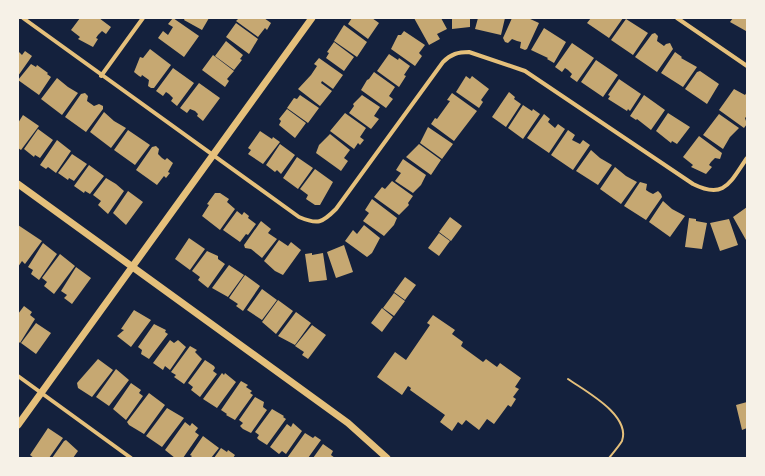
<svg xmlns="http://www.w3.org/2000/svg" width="765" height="476" font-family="'Space Grotesk',sans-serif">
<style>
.building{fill:#c6a872}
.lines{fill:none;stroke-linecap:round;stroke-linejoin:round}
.path{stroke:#e5c07b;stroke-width:2}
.minor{stroke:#e5c07b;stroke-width:4}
.tertiary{stroke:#e5c07b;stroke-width:7}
</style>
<rect width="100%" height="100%" fill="#14213d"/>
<!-- building -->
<path class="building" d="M80 18H99L111 27 106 34 102 31 98 35 96 38 98 39 93 47 78 39 80 37 71 30Z
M173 18 199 36 184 57 158 38 163 31 168 35 173 27 168 24Z
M185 18H209L202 30 184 20Z
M239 18H264L271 23 267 30 265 28 258 37 236 21Z
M352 18H372L379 23 368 39 348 24Z
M414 18H441L447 29 437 34 440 39 429 45Z
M452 18H470V27L452 29Z
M478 18H505L501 35 475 29Z
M512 18H528L539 23 527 49 525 50 520 48 521 42 517 41 512 39 508 43 505 42 503 38Z
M591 18H623L609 38 587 23Z
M733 18H747V33L746 31 730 22Z
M626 19 648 33 633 55 611 40Z
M236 23 258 39 249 54 226 37Z
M344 25 367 42 357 57 334 41Z
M544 28 566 42 554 63 547 59 548 58 531 50Z
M404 31 425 45 419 53 422 56 415 66 391 49 398 35H401Z
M655 33 658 36 657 41 664 46 666 44 670 43 673 49 657 72 635 57 652 34Z
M226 41 243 55 240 59 242 60 234 70 215 56Z
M334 42 354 57 344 71 326 58 329 53 327 52Z
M572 43 594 58 577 82 570 77 572 74 568 70 565 68 562 72 555 67Z
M150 49 171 65 154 88H151L148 86 149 80 142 75 141 77 139 76 134 72 140 57 143 58Z
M18 51 22 55 25 51 32 56 18 76Z
M675 52 682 57 681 58 697 67 683 87 661 73Z
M389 54 398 60 399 58 410 66 404 75 406 76 399 87 377 71Z
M213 55 234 71 227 79 229 81 225 87 202 70Z
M319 58 343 75 333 89 322 81 321 83 332 91 320 106 298 89 311 75 317 66 314 64Z
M596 60 618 75 603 97 581 82Z
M31 64 36 67 37 65 48 73 47 74 51 77 39 95 18 80Z
M173 68 194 83 177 106 171 101 173 98 169 94 166 92 163 96 156 91Z
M700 71 719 84 707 104 685 89 697 72Z
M374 72 395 87 389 96 393 99 386 108 361 90 367 80 369 79Z
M466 76 470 79 472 76 489 89 481 100 483 102 479 108 456 92Z
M57 78 68 87 78 93 62 115 41 99Z
M619 79 641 94 630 111 628 109 627 111 608 99 610 96 608 95Z
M199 83 220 98 203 121 197 116 198 114 195 111 190 109 187 113 180 108Z
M734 89 745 95 747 92V116L745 118 747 124 744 128 719 110Z
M509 92 515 97 514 99 521 104 506 127 492 117Z
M85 93 88 96 87 101 94 106 99 104 103 106V109L86 132 65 117 81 94Z
M452 93 477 111 454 141 431 124 435 118 437 119 450 101 447 100Z
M300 95 319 108 308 123 287 108 294 98 297 99Z
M362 95 380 107 374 116 379 119 371 129 349 113 354 106 353 104Z
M644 95 665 110 651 130 637 119 636 120 630 116Z
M523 105 532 111 533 109 540 114 523 139 508 128Z
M287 109 306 123 295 138 279 125 281 121 279 119Z
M104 112 114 121 126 128 111 148 90 132Z
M345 113 366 128 360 137 364 140 360 145 358 143 354 149 330 131Z
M668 113 690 127 677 144 672 141 671 143 656 131Z
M544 114 550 119 548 122 555 128 558 124 565 129 549 153 527 138Z
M719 114 739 128 730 137 723 149 703 135Z
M23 115 39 126 21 150 18 148V123Z
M428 127 453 144 442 159 420 143Z
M38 129 53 140 40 158 35 155 34 157 24 149Z
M128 130 150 145 135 165 114 150Z
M568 130 575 135 572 140 580 144 583 140 590 145 573 170 551 155Z
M260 131 272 139 273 137 280 142 263 164 248 154 251 150 248 148Z
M330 134 350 150 344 158 348 161 341 171 316 153 319 145Z
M699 136 722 153 720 159 715 158 711 162 709 165 712 167 706 174 691 167 693 165 683 157Z
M57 140 71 151 56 173 48 167 46 169 40 165Z
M280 144 295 155 281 174 277 170 275 172 266 165Z
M419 144 441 160 431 175 406 157Z
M156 146 159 149 158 154 162 158 165 160 167 158 173 163 168 172 170 173 166 178 164 176 157 185 136 170 152 147Z
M591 150 600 158 612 165 598 185 576 171Z
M72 154 87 164 74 181 69 178 68 180 58 173Z
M297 157 313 168 298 189 283 178Z
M403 159 426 175 421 185 413 193 395 181 401 173 396 170Z
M89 165 104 176 90 194 85 191 84 193 74 186Z
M615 167 626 176 637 182 621 204 600 189Z
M315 169 333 182 320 205H315L306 199 308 195 300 189Z
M106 178 116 184 124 191 108 214 98 205 101 201 93 195Z
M392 181 413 196 408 203 409 205 399 215 374 197 382 187 385 189Z
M640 182 647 184 646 190 649 192 653 194 658 191 661 194 662 197 646 220 624 206Z
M128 191 143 202 126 225 113 213Z
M215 193H220L229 199 227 202 235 209 220 230 202 216 209 205 207 204Z
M372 199 397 218 394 225 384 236 363 221 369 213 365 210Z
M663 201 672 209 685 216 670 237 649 222Z
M747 207V240H746L733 217Z
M237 211 242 215 244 212 249 216 248 218 256 224 248 235 246 234 240 242 223 230Z
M450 217 462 226 451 241 439 232Z
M689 218 696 219V221L707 223 702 249 685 247Z
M729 219 738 245 720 251 710 223Z
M261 221 271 229 268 233 277 239 262 258 251 249 245 248 244 245Z
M18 225 42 241 25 264 22 261 18 267Z
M364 225 380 238 372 253 367 257 345 241 353 230 357 234Z
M439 233 450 241 439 256 428 248Z
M189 238 205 249 190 270 175 259Z
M279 240 288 246 291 242 301 250 283 275 275 271 264 261Z
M43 243 57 254 39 280 31 274 33 270 28 267Z
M344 245 353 272 336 278 327 252Z
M207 251 218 256V259L225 264 208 288 198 280 200 277 192 271Z
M312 253V255L323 253 327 280 309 282 305 254Z
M60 254 75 266 54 294 44 286 47 282 42 278Z
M229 265 244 275 228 297 212 288Z
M76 267 91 278 72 304 64 298 67 295 61 291Z
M245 275 260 286 243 311 236 306 238 304 229 298Z
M405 277 416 285 405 300 394 292Z
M262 289 277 300 262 320 247 310Z
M394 293 405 301 394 316 383 308Z
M278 300 293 311 276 334 262 322Z
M24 306 32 312 30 315 35 319 20 343 18 341V314Z
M382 308 393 317 382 332 371 323Z
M134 310 151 320 131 347 117 336 124 330 121 329Z
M296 312 311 323 295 345 278 336Z
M433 315 455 330 452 334 463 342 461 346 483 362 486 359 497 367 500 363 521 378 515 387 519 389 513 397 516 399 511 407 508 405 494 424 487 419 479 430 466 420 462 425 458 422 452 431 440 422 445 415 410 390 411 388 408 386 402 395 377 377 395 352 406 360 430 325 427 323Z
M36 323 51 333 36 354 21 343Z
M154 324 166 330 165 332 168 334 149 359 141 354 142 350 138 347Z
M312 325 326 335 308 359 302 355 304 352 295 346Z
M170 340 174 343 178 340 186 347 170 370 165 366 163 370 153 363Z
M190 346 197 350 195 352 202 359 184 384 174 377 176 375 171 372Z
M98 359 113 370 92 397 78 388 77 383Z
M205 360 214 366 215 368 213 371 217 374 200 397 191 390 193 387 188 383Z
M116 369 129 380 109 406 96 397Z
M222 373 224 375 225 373 236 382 217 408 203 399Z
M241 381 248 385 246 387 252 391 250 393 253 395 235 420 226 415 227 414 221 410Z
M131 383 141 390 139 393 143 396 126 420 113 409Z
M149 393 165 405 144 434 129 425 127 422Z
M255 397 264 402 263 407 267 410 251 433 243 429 240 426 243 423 239 420Z
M747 402V428L742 430 736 405Z
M167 408 184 418 162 447 146 436Z
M272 409 284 416 283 417 286 419 267 445 259 440 257 438 259 435 255 432Z
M185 422 190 426 192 423 198 428 195 432 199 435 183 458H175L165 450Z
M293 423 302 431 286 454 282 451 279 454 270 447 287 424 291 427Z
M48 428 63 438 49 458H34L30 455Z
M305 433 313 438 315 436 321 440 308 458H287Z
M203 436 219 448 211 458H190L192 456 190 455Z
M66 440 78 451 73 458H52L64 441Z
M323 444 333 451 331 455 335 458H313Z
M221 448 227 452 228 450 235 455 233 458H214Z"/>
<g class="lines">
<!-- path -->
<path class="path" d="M568 379C585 391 631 415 622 441 619 446 613 453 609 458"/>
<!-- minor -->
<path class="minor" d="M23 18 299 217C318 225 322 223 336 209L443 62C451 54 458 52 469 52L525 71 693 184C725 200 730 182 747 158
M677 18 747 66
M101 76 143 18
M18 376 131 458"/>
<!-- tertiary -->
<path class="tertiary" d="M18 184 348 423 387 458
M18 425 312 18"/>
</g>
<!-- border -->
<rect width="765" height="476" fill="none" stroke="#f6f1e7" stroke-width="38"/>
</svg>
